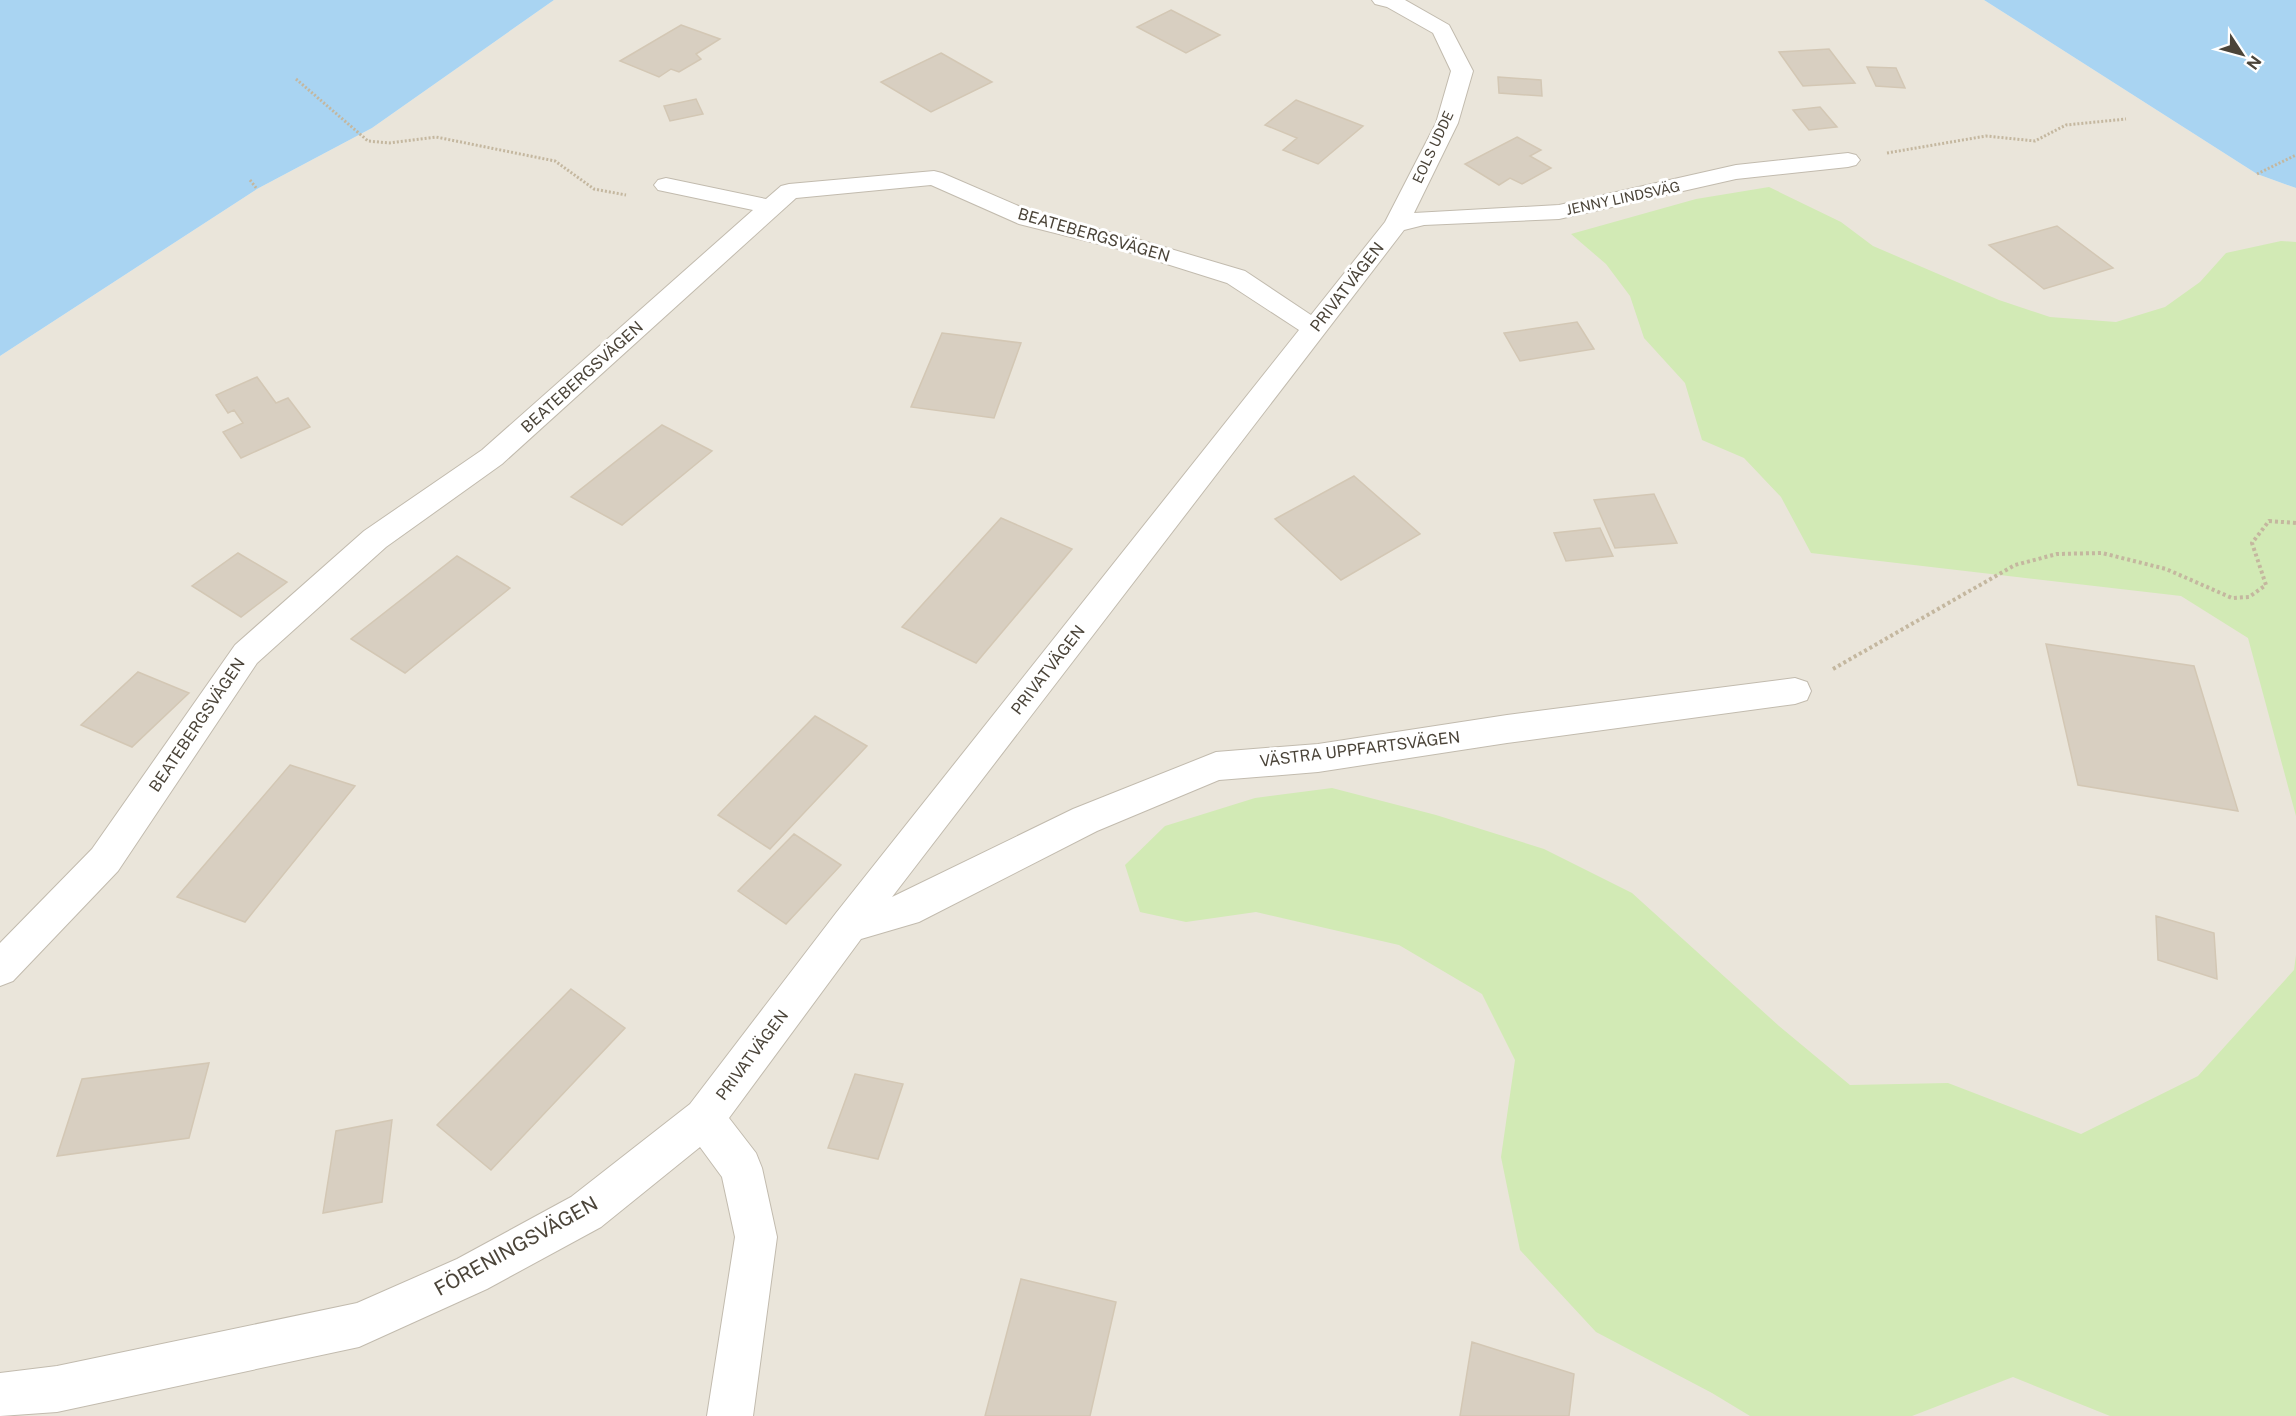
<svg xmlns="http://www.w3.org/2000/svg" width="2296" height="1416" font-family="'Public Sans',sans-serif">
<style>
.residential{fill:#eae5da}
.green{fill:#d2eab5}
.water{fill:#a9d4f2}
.building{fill:#d8cfc1;stroke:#d3c7b4;stroke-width:1.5}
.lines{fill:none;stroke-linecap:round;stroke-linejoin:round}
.street-casing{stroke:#c2bbae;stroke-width:2}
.path-far1{stroke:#c4b79f;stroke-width:3;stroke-dasharray:2 2;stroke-linecap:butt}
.path{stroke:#c4b79f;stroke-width:4;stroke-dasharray:3 3;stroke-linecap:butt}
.street{fill:#fff;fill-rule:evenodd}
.labels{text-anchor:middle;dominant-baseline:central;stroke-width:6;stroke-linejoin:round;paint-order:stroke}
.far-street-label{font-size:14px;fill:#4b4439;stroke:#fff}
.street-label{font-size:16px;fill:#4b4439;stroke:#fff}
.near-street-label{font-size:20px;fill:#4b4439;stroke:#fff}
</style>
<rect width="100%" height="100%" fill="#f6f3ec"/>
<!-- residential -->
<path class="residential" d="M554 0H1984L2257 174 2296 188V1416H0V356L257 189 372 128Z"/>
<!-- green -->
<path class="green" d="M1769 187 1841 222 1873 246 1999 300 2050 317 2116 322 2165 307 2200 282 2226 253 2281 241 2296 242V816L2248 638 2181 596 1811 553 1781 497 1744 458 1702 440 1685 383 1644 338 1630 296 1606 264 1571 234 1696 199Z
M1332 788 1436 815 1544 849 1632 893 1779 1026 1850 1085 1948 1083 2081 1134 2198 1076 2294 970 2296 955V1416H2110L2013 1377 1912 1416H1750L1712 1393 1596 1332 1520 1250 1501 1157 1515 1060 1482 994 1399 945 1256 912 1186 922 1140 912 1125 865 1165 826 1255 798Z"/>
<!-- water -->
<path class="water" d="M0 0H554L372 128 257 189 0 356Z
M1984 0H2296V188L2257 174Z"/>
<!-- building -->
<path class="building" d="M1171 10 1220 35 1186 53 1137 27Z
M681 25 720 39 696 54 701 59 679 72 671 69 659 77 620 61Z
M1829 49 1855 83 1803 86 1779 52Z
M941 53 992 82 931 112 881 82Z
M1867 67 1896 68 1905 88 1876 86Z
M1498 77 1541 80 1542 96 1499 93Z
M696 99 703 114 670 121 664 106Z
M1296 100 1363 126 1318 164 1283 150 1297 138 1265 125Z
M1820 107 1837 127 1809 130 1793 110Z
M1517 137 1541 150 1530 156 1551 168 1522 184 1510 178 1499 185 1465 164Z
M2057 226 2113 268 2044 289 1989 245Z
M1577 322 1594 349 1520 361 1504 333Z
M942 333 1021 343 994 418 911 407Z
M257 377 276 403 288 398 310 427 241 458 223 432 243 423 234 410 228 413 216 395Z
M662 425 712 451 622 525 571 497Z
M1354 476 1420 534 1341 580 1275 519Z
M1654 494 1677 543 1615 548 1594 500Z
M1001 518 1072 549 976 663 902 627Z
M1600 528 1613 556 1566 561 1554 533Z
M238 553 287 582 241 617 192 586Z
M457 556 510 588 405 673 351 639Z
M2046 644 2194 666 2238 811 2078 785Z
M138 672 189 693 132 747 81 725Z
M815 716 867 746 770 849 718 815Z
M290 765 355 786 245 922 177 897Z
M794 834 841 865 786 924 738 891Z
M2156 916 2214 933 2217 979 2158 960Z
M571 989 625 1028 491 1170 437 1125Z
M209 1063 189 1138 57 1156 82 1079Z
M855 1074 903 1084 878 1159 828 1148Z
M392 1120 382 1202 323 1213 336 1131Z
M1021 1279 1116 1302 1090 1416H985Z
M1472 1342 1574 1374 1569 1416H1460Z"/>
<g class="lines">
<!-- street casing -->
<g class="street-casing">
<path id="street" d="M1372 0H1405L1449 25 1473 71 1458 123 1414 213 1559 205 1736 165 1848 153 1856 155 1860 160 1856 165 1848 167 1736 179 1559 219 1424 225 1404 230 892 897 1073 809 1216 752 1318 744 1507 715 1795 678 1807 682 1811 691 1807 700 1795 704 1507 743 1318 772 1219 780 1097 831 919 922 861 939 729 1118 756 1153 762 1168 777 1237 753 1416H707L735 1237 722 1177 700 1147 601 1227 487 1289 359 1347 57 1412 0 1416V1373L57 1366 357 1303 457 1259 571 1197 690 1104 836 913 1299 330 1227 283 1119 249 1019 224 931 185 796 198 502 464 386 547 257 663 118 871 13 981 0 986V943L92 849 235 645 364 531 482 450 753 210 658 190 654 185 658 180 666 178 766 199 781 186 789 184 934 171 942 173 1037 214 1137 239 1245 271 1311 315 1385 222 1436 123 1451 71 1433 33 1387 7 1375 4Z"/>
</g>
<!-- path-far1 -->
<path class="path-far1" d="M296 79 368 141 389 143 436 137 555 161 594 189 626 195
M1887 153 1986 136 2035 141 2066 125 2126 119
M2257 174 2296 155
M250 180 257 189"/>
<!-- path -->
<path class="path" d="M1833 669 2015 565 2057 554 2102 553 2166 569 2232 598 2249 597 2266 585 2252 543 2269 521 2296 523"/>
<!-- street -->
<use href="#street" class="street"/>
</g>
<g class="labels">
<!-- far-street labels -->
<g class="far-street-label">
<text transform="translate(1433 147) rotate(-65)">EOLS UDDE</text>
<text transform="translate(1623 198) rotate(-12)">JENNY LINDSVÄG</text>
</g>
<!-- street labels -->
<g class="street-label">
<text transform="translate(1094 235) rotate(16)">BEATEBERGSVÄGEN</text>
<text transform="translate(1347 287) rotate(-52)">PRIVATVÄGEN</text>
<text transform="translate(582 377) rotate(-42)">BEATEBERGSVÄGEN</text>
<text transform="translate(1048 670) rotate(-52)">PRIVATVÄGEN</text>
<text transform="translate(197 725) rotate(-56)">BEATEBERGSVÄGEN</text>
<text transform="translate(1360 749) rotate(-7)">VÄSTRA UPPFARTSVÄGEN</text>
<text transform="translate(752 1055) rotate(-53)">PRIVATVÄGEN</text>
</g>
<!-- near-street labels -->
<g class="near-street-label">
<text transform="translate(516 1246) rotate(-29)">FÖRENINGSVÄGEN</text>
</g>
</g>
<!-- north arrow -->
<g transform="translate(2242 54) rotate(126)" stroke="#ffffff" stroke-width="4.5" paint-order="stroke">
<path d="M0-4.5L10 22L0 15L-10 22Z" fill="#4b4439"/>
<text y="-9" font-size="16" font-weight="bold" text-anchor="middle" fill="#4b4439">N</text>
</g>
</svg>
